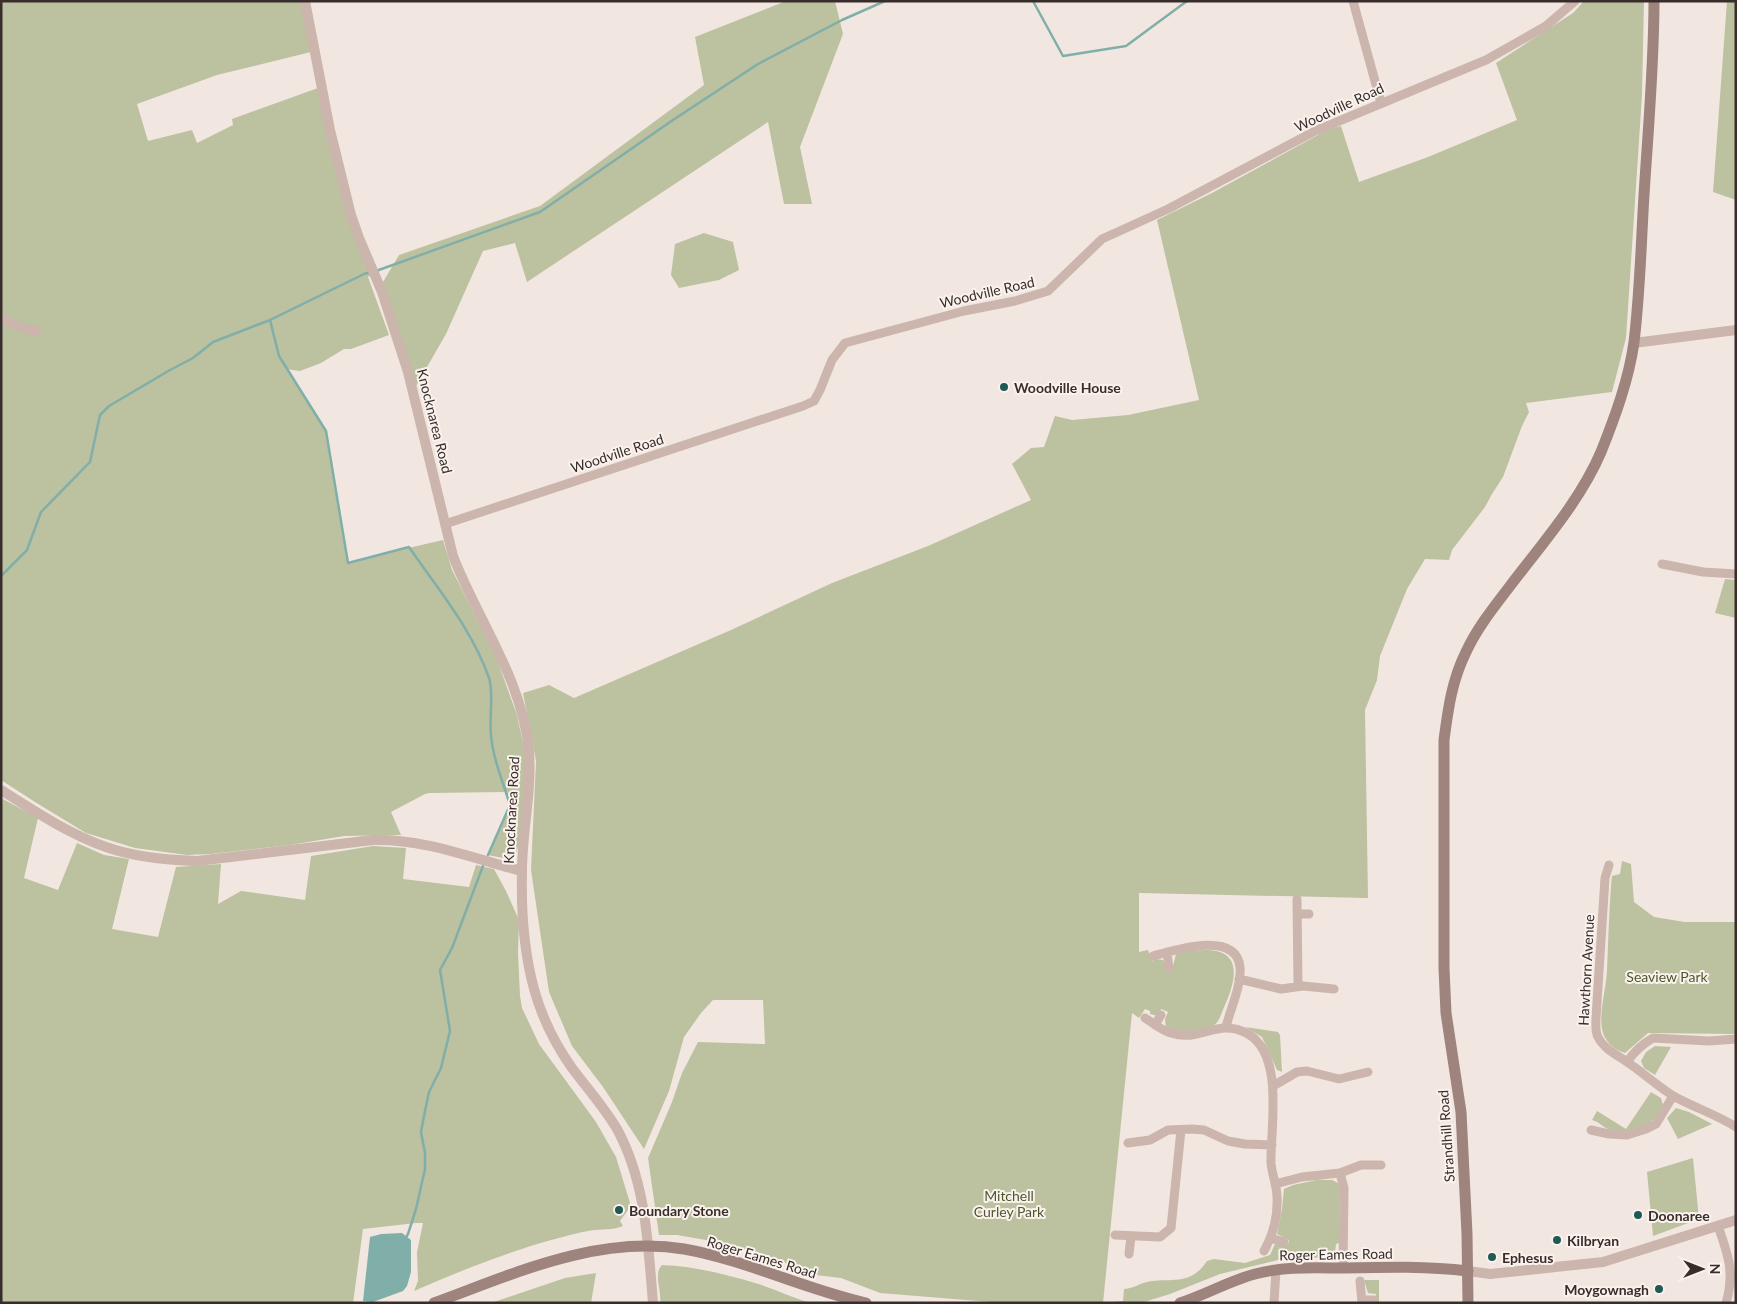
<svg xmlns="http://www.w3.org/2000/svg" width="1737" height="1304" font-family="Lato,sans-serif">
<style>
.green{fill:#bcc1a0}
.water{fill:#80afa9}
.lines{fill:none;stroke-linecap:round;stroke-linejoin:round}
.stream{stroke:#80afa9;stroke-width:2.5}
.minor{stroke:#cbb5ac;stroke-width:9}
.tertiary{stroke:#cbb5ac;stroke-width:10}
.secondary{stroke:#9e847d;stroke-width:11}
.poi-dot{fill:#215953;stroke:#faf2ed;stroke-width:2}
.labels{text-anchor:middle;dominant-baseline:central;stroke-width:4;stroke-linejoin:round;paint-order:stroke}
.street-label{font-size:14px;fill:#392d2b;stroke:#faf2ed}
.poi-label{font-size:14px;font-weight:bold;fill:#392d2b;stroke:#faf2ed;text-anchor:start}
.park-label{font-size:14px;fill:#4f562f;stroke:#faf2ed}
</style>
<rect width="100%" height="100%" fill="#f2e7e0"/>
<!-- green -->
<path class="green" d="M1 1H301L311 52 217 75 137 104 148 141 192 130 197 143 233 125 232 119 318 88C328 153 350 214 371 275L368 277 389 335 351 349H344L321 363 300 371 286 369 326 431 348 562 443 540 452 570 496 657 517 715 525 752 526 774 519 845 516 853 508 859 488 855 510 805 506 792 430 793 425 794 391 812 401 835 344 836 290 845 211 854 187 855 135 848 86 833 35 802 1 780Z
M786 1H835L843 34 800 147 812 204H784L768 122 527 282 515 243 483 251 446 334 416 386 383 282 399 255 540 206 704 85 695 37Z
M1584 1H1644L1642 95 1626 338 1612 392 1526 403 1529 412 1522 426 1503 477 1492 494 1485 507 1452 550 1449 560 1425 559 1407 589 1380 656 1377 680 1365 710 1368 898 1139 893V952L1148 950 1152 961 1156 959 1163 960 1165 964 1172 970 1176 954C1224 943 1248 953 1225 1005 1221 1013 1220 1023 1211 1027 1196 1033 1181 1031 1166 1029L1165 1019 1168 1012 1161 1009 1158 1016 1150 1014V1011L1145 1009 1139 1018 1132 1013 1103 1303H1003L880 1293 841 1278 815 1275 765 1255 729 1244 677 1235H659L648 1158 672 1102 682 1073 698 1042 765 1044 763 1000H713L701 1013 684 1037 669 1091 644 1149 603 1087 572 1046 549 992 531 870 536 761 523 693 549 685 574 698 731 630 832 583 928 546 1031 500 1012 464 1031 448 1044 447 1055 416 1072 420 1128 415 1199 400 1157 220 1212 193 1329 129 1341 126 1359 182 1428 157 1517 120 1496 63 1573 13Z
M1727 1H1736V200L1713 192Z
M704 233 733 242 739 270 719 280 679 288 671 275 675 244Z
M1725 579 1736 580V618L1715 613Z
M1 798 38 818 24 878 58 890 77 843 104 855 129 859 112 929 158 937 176 867 221 864 218 904 241 891 305 900 311 856 373 846 406 848 403 879 469 887 476 865 494 869 506 891 519 920 518 953 520 996 522 1008 539 1044 596 1122 616 1157 630 1203 628 1210 620 1221 623 1226C613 1230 606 1229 596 1230 582 1231 568 1236 555 1239 507 1252 460 1271 414 1291L418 1281 417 1252 423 1223H416L363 1229 353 1303H1Z
M1622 861 1631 864 1634 902 1654 917 1685 922H1736V1034L1648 1033 1625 1053C1614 1050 1604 1041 1602 1029 1599 1011 1606 990 1607 971 1608 943 1609 915 1611 886L1612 876 1620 874Z
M1245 1027 1278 1032 1280 1035 1282 1072 1277 1070 1262 1037Z
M1655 1046 1671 1047 1655 1075 1644 1068 1641 1061 1646 1052Z
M1651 1092 1661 1098 1663 1105C1660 1110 1657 1117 1652 1121 1642 1130 1621 1135 1608 1129 1602 1127 1600 1122 1592 1120L1597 1111 1626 1129Z
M1676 1108 1689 1112 1712 1124 1678 1139 1667 1118Z
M1693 1158 1699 1219 1653 1236 1647 1172Z
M1317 1180H1332L1338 1183 1340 1187 1339 1243 1336 1244 1335 1253 1333 1254H1319L1331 1255V1257L1282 1259 1220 1274 1170 1294 1141 1303H1104L1123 1301 1124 1289C1135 1288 1138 1284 1147 1282 1171 1277 1190 1287 1207 1261L1214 1259 1245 1263 1270 1255 1275 1244 1288 1245 1289 1240 1277 1234 1282 1209 1284 1189 1293 1185Z
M662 1265C693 1266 725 1274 755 1283 773 1288 791 1297 810 1303H660C662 1291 653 1274 662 1265Z
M596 1273 591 1303H491L565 1278Z
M1364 1280H1379V1303H1372L1376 1301V1294L1368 1293Z"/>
<!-- water -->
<path class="water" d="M402 1233 411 1240V1272L407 1286 403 1291 373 1302 363 1301 370 1237 381 1234Z"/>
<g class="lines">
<!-- stream -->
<path class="stream" d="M1033 1 1063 56 1126 46 1187 1
M376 271 540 212 673 120 758 64 842 20 885 1
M270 320 279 356 326 431 348 563 409 547C437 588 472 629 489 678 494 692 489 719 491 735 493 759 503 782 510 805L488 855
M1 576 27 550 41 512 90 462 100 415 109 406 170 370 193 358 213 342 270 320 364 274 371 272
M405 1239 408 1234 416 1209 425 1169V1153L421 1132 425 1111 429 1092 441 1068 450 1031 440 970 452 948 483 866"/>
<!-- minor -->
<path class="minor" d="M1353 1 1381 103
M1 318 22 328 37 331
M445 524 803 406 814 401 820 390 832 360 845 343 964 311 1015 301 1048 291 1102 239 1168 209 1315 131 1486 60 1546 26 1575 1
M1662 564 1703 572 1736 574
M1609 865 1605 878 1596 1018C1596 1024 1595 1032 1598 1037 1603 1048 1617 1055 1627 1062 1644 1073 1659 1088 1677 1098 1696 1108 1717 1115 1736 1127
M1297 899 1298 986
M1297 914H1309
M1167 952 1169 969
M1153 956C1175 950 1236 930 1240 967 1242 984 1230 1010 1226 1027
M1239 979 1281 989 1303 986 1334 989
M1145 1018C1153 1023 1162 1031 1171 1033 1201 1043 1217 1017 1248 1034 1285 1055 1270 1130 1271 1163 1272 1175 1277 1186 1277 1197 1278 1216 1273 1235 1264 1251
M1155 1025 1161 1015
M1627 1062C1634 1052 1642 1044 1653 1038L1709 1041 1736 1039
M1273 1086 1297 1072 1307 1071 1339 1079 1368 1072
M1591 1130 1609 1134 1627 1135 1646 1129 1656 1124 1673 1096
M1128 1143 1150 1140 1168 1130 1192 1129 1204 1130 1228 1141 1245 1144 1272 1145
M1340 1173 1344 1188 1343 1268
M1275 1184 1302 1177 1340 1173 1361 1165H1381
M1718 1226C1728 1254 1735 1273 1726 1303
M1115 1235 1160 1237 1171 1228 1181 1130
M1271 1238 1284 1242
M1129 1254 1131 1236
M1360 1281 1362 1303
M1362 1300H1374
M1274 1303 1276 1270"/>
<!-- tertiary -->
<path class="tertiary" d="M305 1 330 130 351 215 359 238 382 292 408 372 453 556C478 621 523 680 529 752 532 792 522 831 522 871 521 910 524 952 534 989 542 1018 555 1044 572 1068 587 1088 604 1107 617 1129 646 1182 648 1244 653 1303
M1634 343 1736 330
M1 790C34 811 69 834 106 847 134 857 166 860 197 861L373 840C427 839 471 858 522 871
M1468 1271 1490 1274 1603 1262 1736 1220"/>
<!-- secondary -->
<path class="secondary" d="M434 1303C513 1274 597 1235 684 1249 746 1260 804 1289 866 1303
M1180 1303C1205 1295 1229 1281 1255 1274 1285 1266 1315 1268 1346 1268 1386 1267 1428 1266 1468 1271
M1468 1303 1467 1234 1461 1112 1446 1013 1444 968V740C1448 709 1452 680 1466 652 1477 628 1494 607 1510 586 1542 544 1580 501 1601 452 1615 417 1629 379 1634 342 1640 293 1641 244 1644 195 1648 131 1654 66 1654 1"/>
</g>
<!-- markers -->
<g class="poi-dot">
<circle cx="1004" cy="387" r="5"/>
<circle cx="619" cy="1210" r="5"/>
<circle cx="1638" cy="1215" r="5"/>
<circle cx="1557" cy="1240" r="5"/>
<circle cx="1492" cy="1257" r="5"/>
<circle cx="1659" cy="1289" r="5"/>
</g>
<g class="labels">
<!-- street labels -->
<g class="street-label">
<text transform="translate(1339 107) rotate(-25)">Woodville Road</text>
<text transform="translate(987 292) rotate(-13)">Woodville Road</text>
<text transform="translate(435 421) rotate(76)">Knocknarea Road</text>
<text transform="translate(617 453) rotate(-18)">Woodville Road</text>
<text transform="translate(511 810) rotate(-87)">Knocknarea Road</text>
<text transform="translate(1586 970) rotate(-87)">Hawthorn Avenue</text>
<text transform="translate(1446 1136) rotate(-94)">Strandhill Road</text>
<text transform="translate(1336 1254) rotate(-1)">Roger Eames Road</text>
<text transform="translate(762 1257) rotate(17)">Roger Eames Road</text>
</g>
<!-- poi labels -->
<g class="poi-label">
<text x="1014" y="387">Woodville House</text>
<text x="629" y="1210">Boundary Stone</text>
<text x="1648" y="1215">Doonaree</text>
<text x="1567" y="1240">Kilbryan</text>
<text x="1502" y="1257">Ephesus</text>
<text x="1649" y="1289" text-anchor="end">Moygownagh</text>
</g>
<!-- park labels -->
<g class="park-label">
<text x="1667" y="976">Seaview Park</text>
<text x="1009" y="1195">Mitchell<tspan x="1009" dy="16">Curley Park</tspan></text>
</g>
</g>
<!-- border -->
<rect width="1737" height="1304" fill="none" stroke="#392d2b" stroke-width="5"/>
<!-- north arrow -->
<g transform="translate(1702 1269) rotate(90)" stroke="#faf2ed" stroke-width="4" paint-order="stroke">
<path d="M0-4L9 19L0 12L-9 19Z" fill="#392d2b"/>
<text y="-8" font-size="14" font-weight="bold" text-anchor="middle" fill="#392d2b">N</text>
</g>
</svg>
